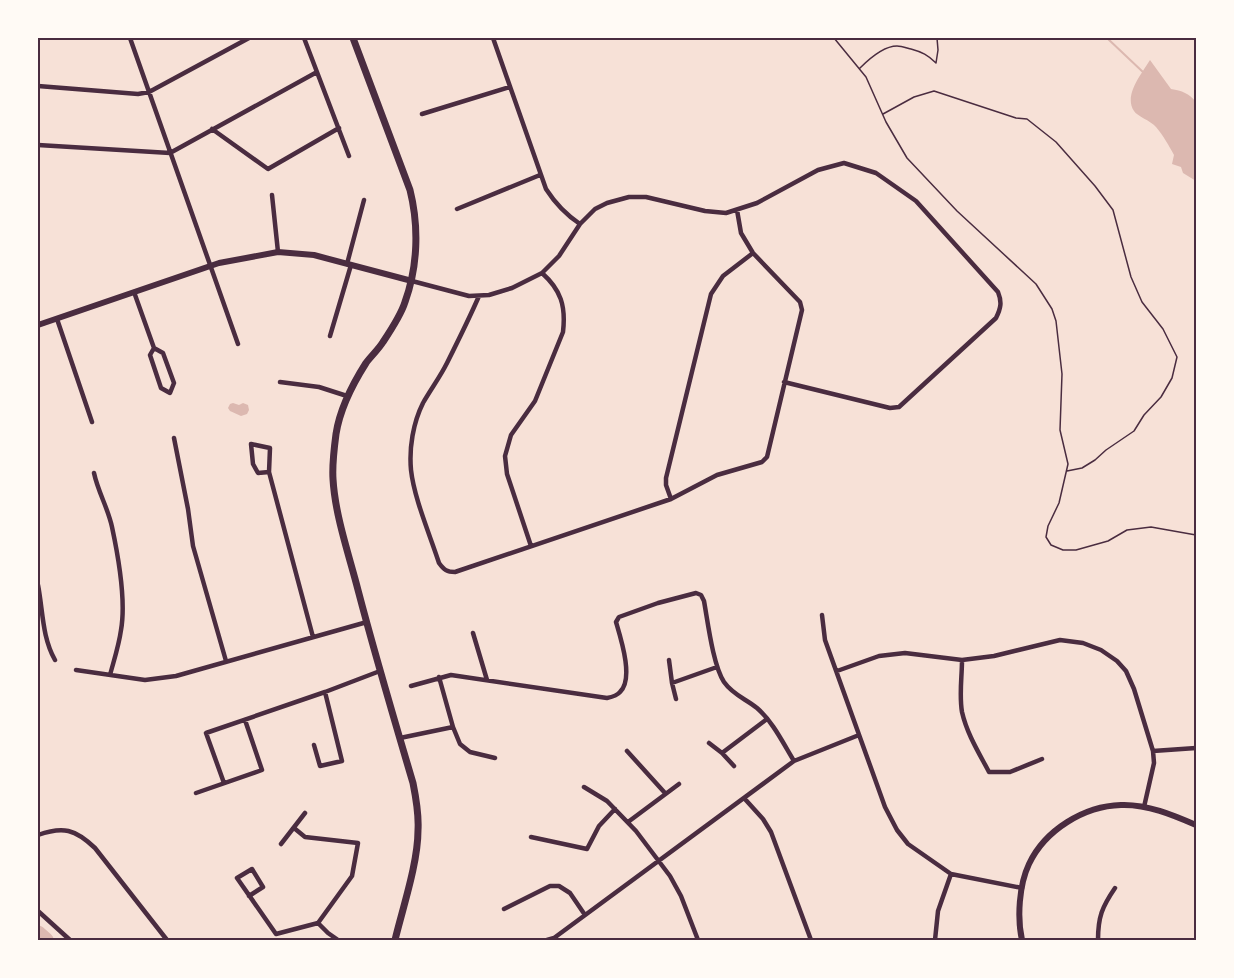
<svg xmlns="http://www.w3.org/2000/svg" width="1234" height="978" font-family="'Fira Sans',sans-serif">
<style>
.water{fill:#dcb8b0}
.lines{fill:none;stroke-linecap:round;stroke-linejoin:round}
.stream{stroke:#dcb8b0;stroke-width:2}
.river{stroke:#dcb8b0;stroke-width:15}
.path{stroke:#4a2c40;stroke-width:1.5}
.minor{stroke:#4a2c40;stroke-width:4.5}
.tertiary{stroke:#4a2c40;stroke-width:6}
.secondary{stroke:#4a2c40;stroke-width:7}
.neatline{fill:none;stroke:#4a2c40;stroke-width:2}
</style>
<rect width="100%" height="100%" fill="#f7e1d7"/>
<!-- water -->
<path class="water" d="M1150 60 1171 89C1182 91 1189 93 1196 102V181L1183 173 1181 167 1172 164 1174 155C1169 146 1163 135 1156 127 1151 121 1137 116 1134 111 1123 95 1143 72 1150 60Z
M233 403 239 405 243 403 248 405 249 410 247 414 241 416 230 411 228 408 230 404Z"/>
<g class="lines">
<!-- stream -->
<path class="stream" d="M1107 38 1144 73"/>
<!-- river -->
<path class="river" d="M38 933 46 940"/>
<!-- path -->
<path class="path" d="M834 38 866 77 886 122 907 158 957 211 1036 284 1052 309 1056 321 1062 374 1060 430 1068 464 1059 503 1048 526 1046 537 1051 545 1063 550H1076L1108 541 1127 530 1151 527 1196 535
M860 68C868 60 884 46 897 46 901 46 907 48 911 49 922 52 928 55 936 63L938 50 937 38
M883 114 914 97 934 91 1016 118 1027 119 1056 142 1095 186 1113 210 1131 277 1142 302 1163 329 1177 357 1172 378 1161 397 1144 415 1134 431 1106 450 1095 460 1082 468 1067 471"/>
<!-- minor -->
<path class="minor" d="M130 38 238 344
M304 38 349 156
M493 38 546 189C555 203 565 214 580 224
M38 86 138 94 149 92 249 38
M422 114 510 87
M212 129 268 169 339 128
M38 145 170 153 317 72
M272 195 278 252
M457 209 540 175
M347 264 364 200
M412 281 469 296 489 295 512 288 542 273 559 256 580 224 595 209 607 203 629 197H646L705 211 726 213 757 203 818 170 844 163 876 173 916 201 998 292C1002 302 1001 308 996 318L899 407 890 408 784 382
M134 292 154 348 163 353 174 383 170 393 161 388 150 355 154 348
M479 296C469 319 458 341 447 363 440 377 431 389 423 403 413 423 409 448 411 470 414 498 430 535 439 563 444 570 447 572 455 572L671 499 717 475 762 462 767 457 802 310 800 302 753 253 741 233 737 210
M57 319 92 422
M330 336 351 265
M280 382 319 387 347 396
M174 438 188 509 193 546 226 661
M269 472 258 473 253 464 251 444 270 448 269 472 313 637
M94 473C98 492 108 508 112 527 118 555 126 602 121 630 119 645 114 660 110 675
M671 499 666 485V478L711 294 723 276 753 253
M531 546 507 474 505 456 511 435 535 401 563 332C566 306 561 290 542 273
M38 585C43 611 42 637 55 660
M822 615 825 640 885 807 897 830 908 844 951 874 1022 888
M473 633 487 680
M669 660 672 683 676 699
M962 660C962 677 959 695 962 712 967 734 979 753 989 772H1010L1042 759
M76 670 145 680 176 676 367 622
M837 671 879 656 905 653 962 660 994 656 1060 640 1083 643 1101 650 1117 661 1126 671 1134 689 1153 751 1154 763 1144 807
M439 677 453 727 460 744 470 752 495 758
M672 683 717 667
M411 686 451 675 607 698C612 697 617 696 620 692 634 679 621 639 616 622L619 617 658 603 696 593 701 595 704 601C708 623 713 665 724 682 733 695 746 699 757 708 773 722 783 743 794 761
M400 738 453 727
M709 743 722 753 734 766
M314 745 320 766 342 761 325 692
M627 751 665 793
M1153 751 1196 748
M722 753 767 719
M224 783 206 733 325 692 380 671
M584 787 607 801 636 831 670 876 681 896 698 940
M196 793 262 770 245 720
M744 798 763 819 771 832 811 940
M628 822 679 784
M294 828 305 837 358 843 352 876 318 923
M38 835C63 826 75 829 95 848L167 940
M531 837 587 849 599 826 615 809
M281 844 305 813
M249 896 263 887 252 869 237 878 276 934 318 923
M504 909 550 886H559L570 893 585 915
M38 911 70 940
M318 923 328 933 338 940
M547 940 554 938 794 761 859 735
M935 940 938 911 951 874
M1098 940C1098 917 1102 907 1115 888"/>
<!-- tertiary -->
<path class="tertiary" d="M38 325 219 263 278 252 314 255 412 281
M1022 940C1017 918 1019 885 1029 864 1045 830 1084 806 1121 805 1147 804 1173 815 1196 825"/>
<!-- secondary -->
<path class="secondary" d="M353 38 410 190C419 226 418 266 405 302 401 315 391 330 383 342 378 350 371 356 366 363 352 385 340 408 336 434 334 449 332 464 333 479 335 515 349 555 358 590 375 655 394 719 413 783 416 798 419 814 418 830 418 863 403 907 395 940"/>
</g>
<!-- border -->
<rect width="1234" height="978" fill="none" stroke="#fffaf5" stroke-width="78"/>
<rect x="39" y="39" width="1156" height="900" class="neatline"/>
</svg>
